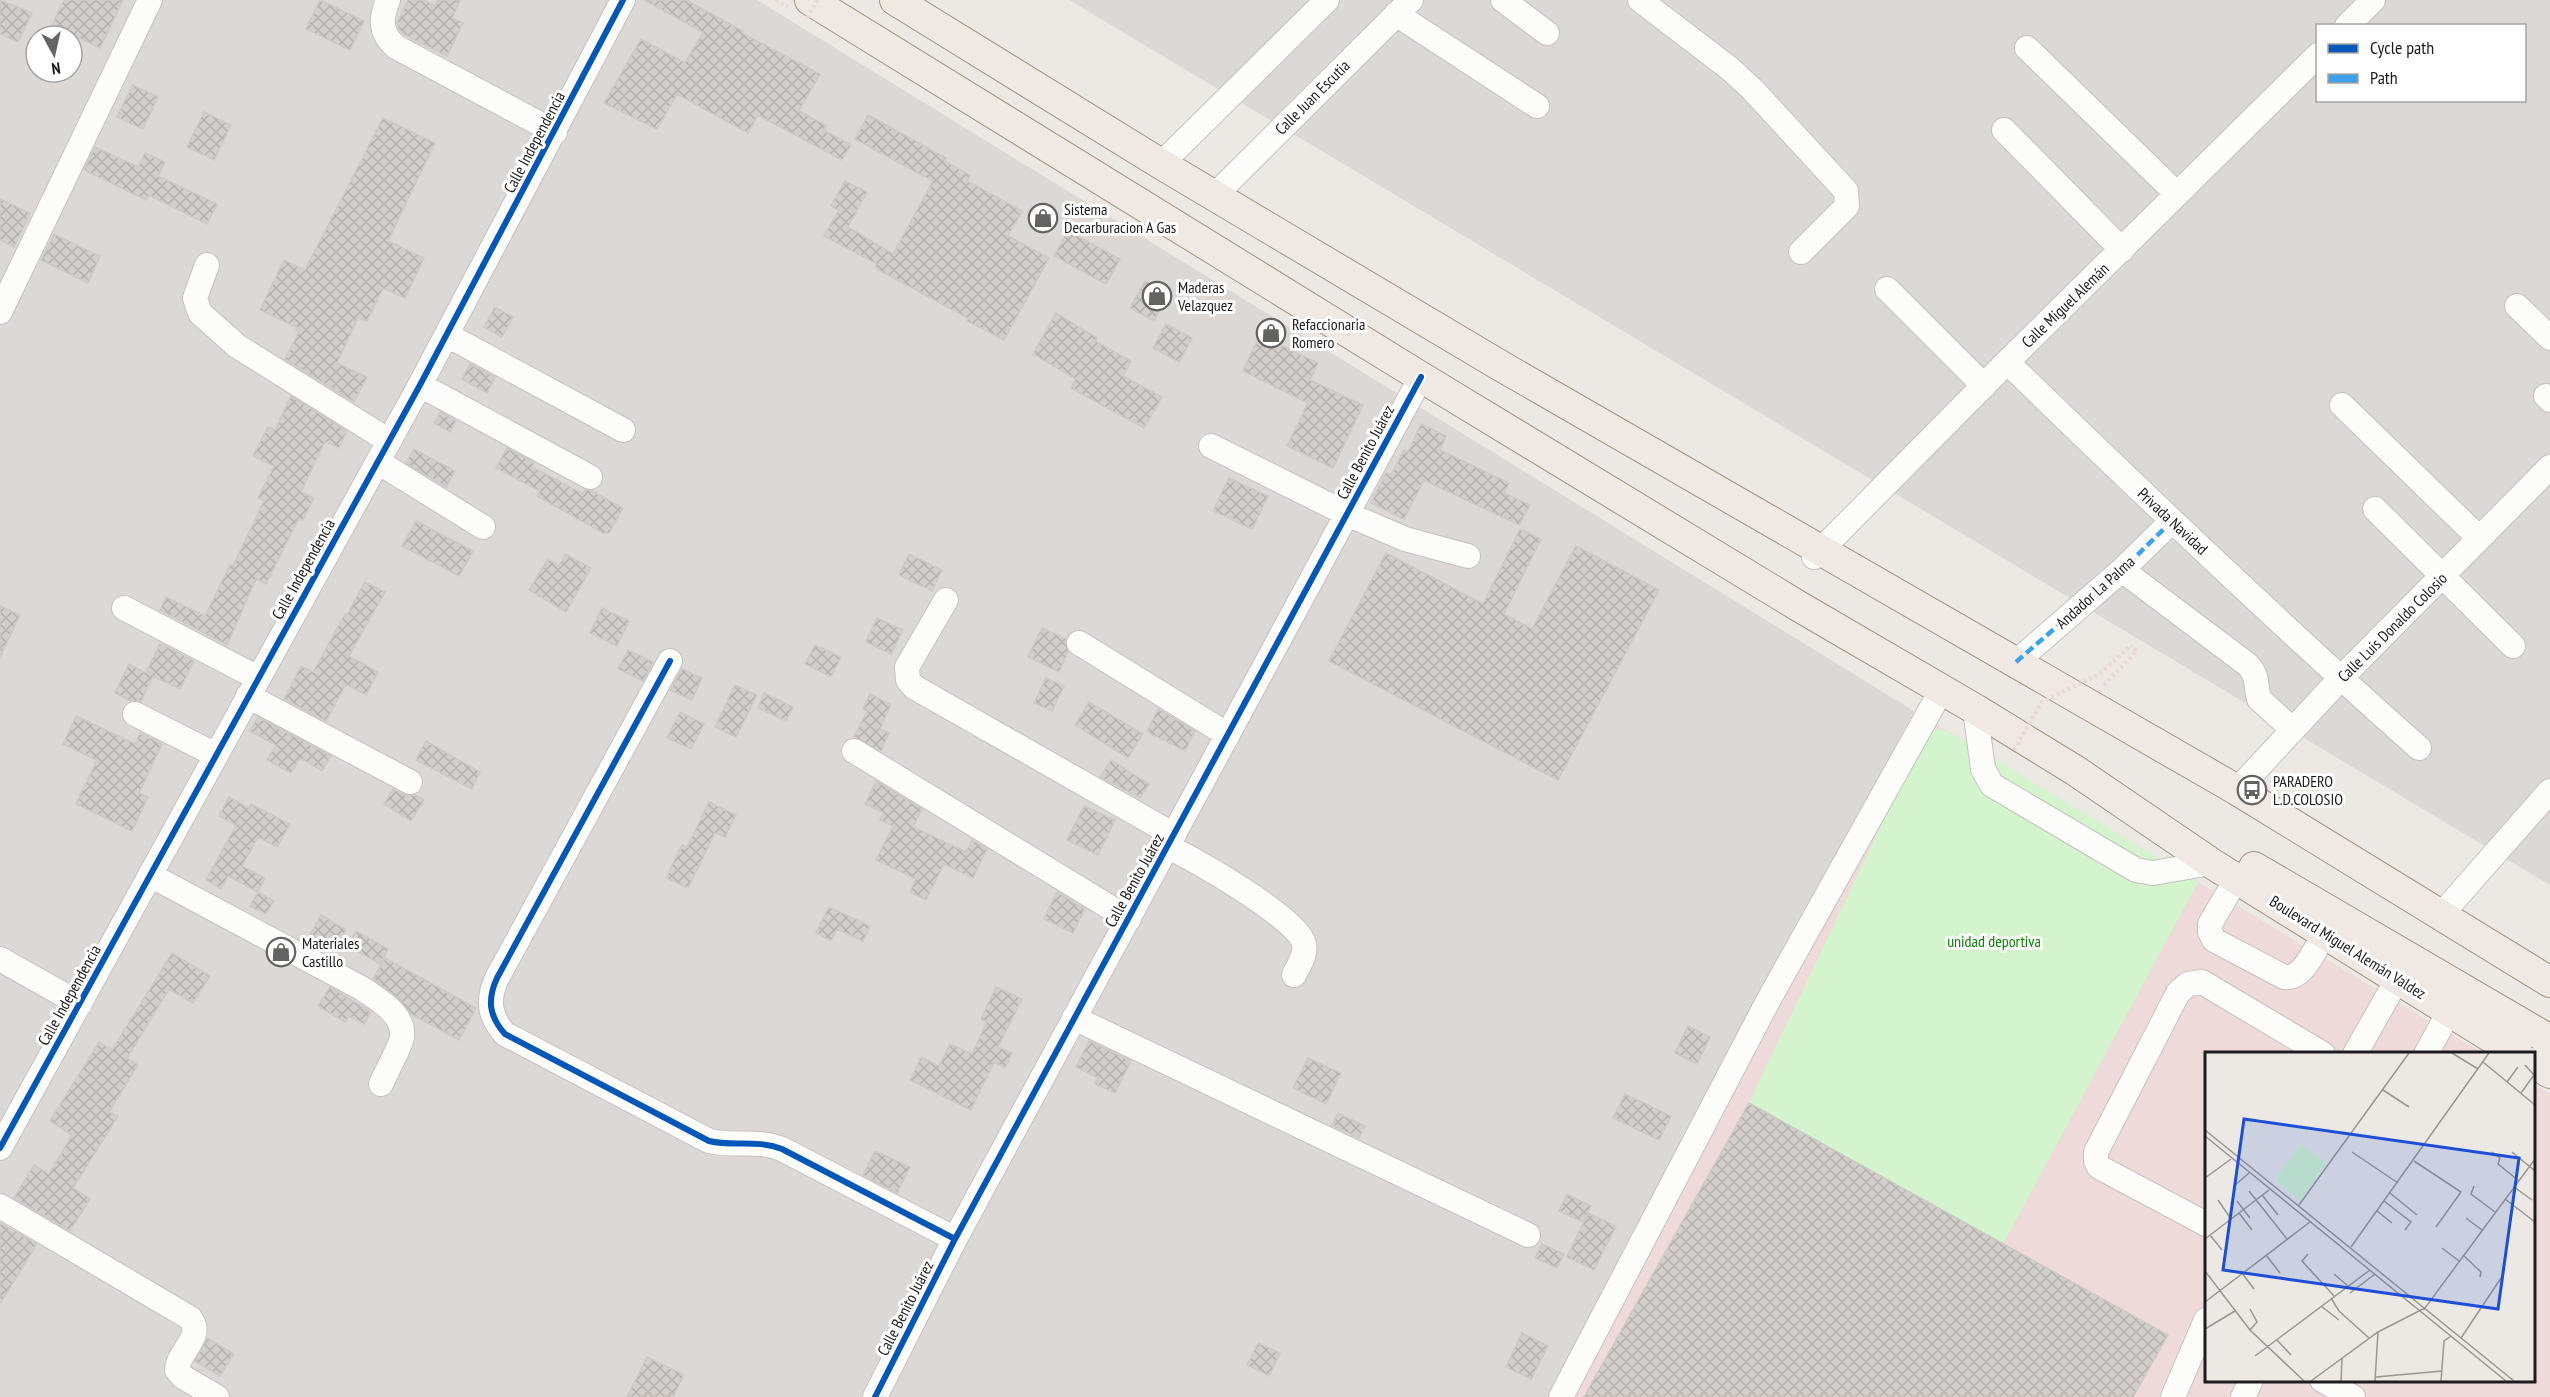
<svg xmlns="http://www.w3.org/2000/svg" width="2550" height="1397" font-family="'PT Sans Narrow',sans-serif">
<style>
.residential{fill:#dbd8d6;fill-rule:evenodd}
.commercial{fill:#efdada}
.park{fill:#d3f4cc}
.building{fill:url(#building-cross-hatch);stroke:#cfc9c5;stroke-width:1.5}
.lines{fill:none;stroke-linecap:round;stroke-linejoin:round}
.minor-casing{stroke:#c4c2c0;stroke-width:26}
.major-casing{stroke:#a29281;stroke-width:32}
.path{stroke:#ebd7d8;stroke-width:4;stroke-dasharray:3 3;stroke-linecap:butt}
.minor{stroke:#fcfcfb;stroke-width:24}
.major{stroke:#f0e9e3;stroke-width:30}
.path-bridge{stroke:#ebd7d8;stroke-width:4;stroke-dasharray:3 3;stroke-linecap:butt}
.quiet{stroke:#3da2ea;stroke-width:4.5;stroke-dasharray:9 4.5;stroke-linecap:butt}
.cycleway-casing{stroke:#fff;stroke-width:10}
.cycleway{stroke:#0057b8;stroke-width:6}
.labels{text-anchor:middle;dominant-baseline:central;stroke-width:6;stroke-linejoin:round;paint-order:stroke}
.street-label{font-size:16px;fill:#1c1c1c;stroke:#fff}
.poi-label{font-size:16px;fill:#1c1c1c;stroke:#fff;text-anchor:start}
.park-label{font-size:16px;fill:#0b8302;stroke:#fff}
.inset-road{fill:none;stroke:#999694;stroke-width:1.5}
.view{fill:#1d4ed8;fill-opacity:0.15;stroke:#1d4ed8;stroke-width:3}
.inset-edge{fill:none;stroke:#1c1c1c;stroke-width:3}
</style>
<defs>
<pattern id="building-cross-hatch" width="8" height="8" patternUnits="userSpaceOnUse" patternTransform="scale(1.5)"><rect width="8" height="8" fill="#d2cecb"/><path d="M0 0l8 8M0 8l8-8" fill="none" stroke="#b4b0ae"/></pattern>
</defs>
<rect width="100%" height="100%" fill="#ece8e4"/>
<!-- residential -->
<path class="residential" d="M0 0H757L1914 711 1559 1397H0ZM36 36H72V72H36Z
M1069 0H2550V885ZM2318 26H2524V100H2318Z"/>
<!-- commercial -->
<path class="commercial" d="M1914 711 2482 1053 2206 1054V1380H2534V1084L2550 1094V1397H1559Z"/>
<!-- park -->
<path class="park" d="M1928 727 1948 731 2198 882 2003 1244 1749 1103Z"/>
<!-- building -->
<path class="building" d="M0 0 32 13 18 42 0 34Z
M64 0H123L100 48 52 25Z
M320 0 364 21 350 50 306 29Z
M408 0H424L435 6 438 0H460L452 18 463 23 447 56 405 35 399 29 397 23Z
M644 0H686L743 31 742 33 820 74 799 111 827 126 824 130 851 145 842 160 758 115 748 133 677 94 657 129 604 103 641 39 685 63 703 32Z
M133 85 158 97 143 129 117 117Z
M204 112 231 125 214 160 187 147Z
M868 115 946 158 944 161 970 175 967 181 1022 211 1008 236 1049 258 1004 340 967 321 968 318 875 268 877 264 824 236 839 210 831 206 845 181 867 192 848 227 893 254 933 181 855 139Z
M383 118 435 143 388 241 424 258 405 298 383 288 367 321 358 318 337 363 367 377 354 402 285 359 299 332 296 330 298 328 260 310 284 260 305 270Z
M95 147 138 167 145 153 165 162 158 176 217 204 207 224 149 195 146 200 84 170Z
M0 199 30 213 14 247 0 240Z
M1068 231 1120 259 1106 284 1054 256Z
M54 234 100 256 88 283 41 260Z
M1145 281 1169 294 1154 321 1130 308Z
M495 307 513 317 502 337 484 327Z
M1056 313 1097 338 1095 341 1131 361 1123 376 1162 397 1144 428 1071 388 1076 379 1033 354Z
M1166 324 1192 338 1179 362 1153 348Z
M1260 335 1318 363 1310 380 1363 405 1333 468 1287 446 1308 403 1243 371Z
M470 364 495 377 487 393 462 379Z
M291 396 347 431 339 448 325 441 301 492 314 498 303 520 299 518 266 584 256 579 227 645 160 610 166 597 205 616 230 565 233 566 264 501 258 498 274 466 253 456 268 427 275 430Z
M441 412 456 421 450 432 434 423Z
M1421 424 1446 436 1440 450 1509 483 1504 493 1530 505 1519 525 1424 480 1404 519 1371 503 1386 473 1391 475 1404 450 1408 452Z
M507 448 534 463 532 467 583 494 585 490 592 491 623 508 609 533H603L537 496 540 491 496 468Z
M414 449 455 471 446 487 406 463Z
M1229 478 1268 496 1252 529 1213 511Z
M416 521 473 551 459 576 402 546Z
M1520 529 1541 539 1504 614 1532 629 1576 546 1659 590 1558 780 1329 661 1386 553 1483 604Z
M565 554 591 568 566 612 529 590 548 559 559 566Z
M909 554 942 570 932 591 899 575Z
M365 582 385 592 349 656 378 672 366 695 346 684 326 721 284 699 301 666 313 672 345 614 347 615Z
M0 606 20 615 0 657Z
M602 608 629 621 617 646 590 633Z
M877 618 903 630 891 654 866 642Z
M1042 628 1066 639 1068 652 1059 672 1028 657Z
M160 643 194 661 180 689 153 676 141 701H131L115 693 129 664 146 673Z
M815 645 841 657 831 677 805 664Z
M628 650 653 662 643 681 618 669Z
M682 669 702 678 692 700 670 690Z
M1046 678 1064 686 1052 711 1034 703Z
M735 685 757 695 736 737 715 727Z
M764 693 793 707 786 721 758 708Z
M870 694 891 704 880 729 889 733 881 751 854 737 867 711 863 709Z
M1089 702 1143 734 1128 758 1075 725Z
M1158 709 1195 731 1185 751 1147 732Z
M680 712 704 724 691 749 667 738Z
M76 716 135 744 140 733 162 744 139 793 148 797 132 831 76 804 97 760 63 744Z
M258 717 331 756 322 771 300 758 291 773 267 760 276 745 250 731Z
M426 741 480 772 472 789 416 760Z
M1111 760 1149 784 1140 798 1100 777Z
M876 781 922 809 913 827 966 852 972 840 987 849 973 878 944 864 926 900 910 892 916 879 876 860 893 826 880 820 884 813 865 804Z
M393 789 404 795H415L424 800 411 821 384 804Z
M229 797 249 808 251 804 290 824 277 847 258 837 242 866 265 878 258 892 228 876 221 889 206 880 236 825 219 816Z
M709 802 736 815 725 837 715 833 688 888 666 878 682 845 687 847Z
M1084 806 1115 820 1098 855 1067 840Z
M258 892 274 901 266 914 250 906Z
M1057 892 1085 909 1073 933 1044 919Z
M829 907 870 926 863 941 837 929 831 941 816 933Z
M321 915 346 930 336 949 310 935Z
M356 931 388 949 380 964 347 946Z
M172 953 210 976 193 1003 169 989 127 1058 138 1065 109 1112 118 1116 73 1188 90 1199 70 1231 14 1198 34 1165 49 1174 72 1135 50 1121 99 1042 112 1050Z
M385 958 476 1008 459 1040 411 1014 398 998 373 979Z
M330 987 371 1012 364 1024 349 1016 345 1022 318 1006Z
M996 987 1022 999 998 1047 1012 1053 1005 1068 994 1062 971 1110 910 1080 921 1057 939 1066 950 1044 972 1054 987 1022 981 1019Z
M1688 1026 1710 1037 1697 1064 1675 1053Z
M1089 1041 1131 1061 1115 1093 1095 1084 1098 1078 1076 1067Z
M1308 1058 1341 1073 1326 1104 1293 1088Z
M1625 1094 1671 1116 1659 1140 1613 1118Z
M1749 1103 2168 1335 2133 1397H1584Z
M1338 1113 1365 1126 1359 1138 1332 1125Z
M875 1151 910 1167 897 1193 863 1175Z
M1567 1194 1591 1206 1583 1222 1559 1211Z
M1588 1213 1616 1226 1594 1270 1567 1257Z
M0 1223 37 1244 0 1304Z
M1542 1244 1564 1254 1557 1268 1535 1258Z
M1522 1333 1548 1346 1531 1379 1506 1367Z
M207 1338 234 1354 220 1376 195 1361Z
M1258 1343 1280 1353 1269 1376 1247 1365Z
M647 1357 684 1375 673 1397H627Z"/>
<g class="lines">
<!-- minor casing -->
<g class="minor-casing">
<path id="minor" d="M388 0C380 19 380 33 396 47L555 132
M1503 0 1547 33
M1640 0 1729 68 1752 89 1846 191 1847 206 1801 252
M1396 14 1537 106
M2347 26 2373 0
M2027 48 2177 194
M2004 130 2122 250
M1161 164 1327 0
M1215 195 1411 0
M207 265 195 298 200 313 237 346 389 441
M1887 289 1984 386
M2517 306 2550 338
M0 312 150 0
M447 335 623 430
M2007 362C2142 493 2278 623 2419 748
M420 385 590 477
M2546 396 2550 400
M2342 405 2479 538
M1211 446 1347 514 1405 539 1468 556
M378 462 483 527
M2375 509 2513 646
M1814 557 2007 362 2318 55
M2122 570 2248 665C2259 677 2255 685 2259 699L2293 730
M946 600 907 667 908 680 914 687 1174 835
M124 608 258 678
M1079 643 1228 735
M670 661 497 978C487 1000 489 1016 505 1034L709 1141C733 1147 757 1139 782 1149L955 1239
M2016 662 2122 570 2172 521
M248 696 410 782
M1975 709 1983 769 1992 785 2136 870 2153 873 2211 863
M135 714 216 755
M854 751 1129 919
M2237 790 2340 679 2550 467
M1168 847C1195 859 1293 916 1303 941 1308 952 1299 965 1294 975
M150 875 363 989C378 1000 405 1014 402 1037 401 1046 385 1074 381 1084
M2237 878 2210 924V932L2214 940 2284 977C2304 980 2315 948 2325 933
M2440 916 2550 791
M0 959 80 1004
M1074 1018 1528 1235
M2355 1054 2398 978
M2426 1054 2450 1010
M0 1148 420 385 623 0
M0 1206 190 1318C205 1337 178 1350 177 1370L183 1377 217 1397
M2206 1224 2099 1167 2096 1161V1152L2178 993 2188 984 2202 982 2323 1054
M2322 1380 2353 1397
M875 1397 955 1239 1421 377
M1561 1397 1768 1001 1942 689
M2173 1397 2206 1320
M2243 1397 2251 1380"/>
</g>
<!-- major casing -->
<g class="major-casing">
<path id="major" d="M810 0 1421 377 1800 607 1975 709 2076 771 2211 863 2518 1054
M895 0 1161 164 1501 366 2237 790 2550 982
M2254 867 2550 1040
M2534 1063 2550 1073"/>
</g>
<!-- path -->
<path class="path" d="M776 0 788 7
M2104 685 2137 651 2130 646"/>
<!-- minor -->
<use href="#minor" class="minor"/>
<!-- major -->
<use href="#major" class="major"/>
<!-- path-bridge -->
<path class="path-bridge" d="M807 18 818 0
M2014 750 2042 702 2100 674 2130 646"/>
<!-- quiet -->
<path class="quiet" d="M2016 662 2122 570 2172 521"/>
<!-- cycleway casing -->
<g class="cycleway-casing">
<path id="cycleway" d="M670 661 497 978C487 1000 489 1016 505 1034L709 1141C733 1147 757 1139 782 1149L955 1239
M0 1148 420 385 623 0
M875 1397 955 1239 1421 377"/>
</g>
<!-- cycleway -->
<use href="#cycleway" class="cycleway"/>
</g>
<!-- icons -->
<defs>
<g id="shop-ring" transform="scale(1.5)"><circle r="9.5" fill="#fff" stroke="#656362" stroke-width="1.5"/><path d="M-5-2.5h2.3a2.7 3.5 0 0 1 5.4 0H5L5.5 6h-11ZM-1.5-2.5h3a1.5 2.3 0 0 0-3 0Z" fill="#656362"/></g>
<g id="bus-ring" transform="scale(1.5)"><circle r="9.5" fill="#fff" stroke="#656362" stroke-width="1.5"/><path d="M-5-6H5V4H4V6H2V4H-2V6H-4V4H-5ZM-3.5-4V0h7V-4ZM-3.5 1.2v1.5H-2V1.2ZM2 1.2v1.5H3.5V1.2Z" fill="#656362"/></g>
</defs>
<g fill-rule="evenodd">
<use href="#shop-ring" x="1043" y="218"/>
<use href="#shop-ring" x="1157" y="296"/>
<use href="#shop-ring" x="1271" y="333"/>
<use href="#bus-ring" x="2252" y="790"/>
<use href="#shop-ring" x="281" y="952"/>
</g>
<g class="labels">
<!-- street labels -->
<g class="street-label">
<text transform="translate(1312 97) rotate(-45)">Calle Juan Escutia</text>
<text transform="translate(534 142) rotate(-62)">Calle Independencia</text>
<text transform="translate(2065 305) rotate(-44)">Calle Miguel Alemán</text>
<text transform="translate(1365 452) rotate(-62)">Calle Benito Juárez</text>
<text transform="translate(2173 521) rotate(43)">Privada Navidad</text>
<text transform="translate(303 569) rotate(-61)">Calle Independencia</text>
<text transform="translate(2095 592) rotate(-42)">Andador La Palma</text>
<text transform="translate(2392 627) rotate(-45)">Calle Luis Donaldo Colosio</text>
<text transform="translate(1134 880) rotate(-61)">Calle Benito Juárez</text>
<text transform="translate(2348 947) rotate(32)">Boulevard Miguel Alemán Valdez</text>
<text transform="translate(69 995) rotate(-61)">Calle Independencia</text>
<text transform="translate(905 1308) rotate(-63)">Calle Benito Juárez</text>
</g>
<!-- poi labels -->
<g class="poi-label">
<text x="1064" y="209">Sistema<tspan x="1064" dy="18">Decarburacion A Gas</tspan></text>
<text x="1178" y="287">Maderas<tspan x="1178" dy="18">Velazquez</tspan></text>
<text x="1292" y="324">Refaccionaria<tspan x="1292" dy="18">Romero</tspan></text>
<text x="2273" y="781">PARADERO<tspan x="2273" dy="18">L.D.COLOSIO</tspan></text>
<text x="302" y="943">Materiales<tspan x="302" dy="18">Castillo</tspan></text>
</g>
<!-- park labels -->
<g class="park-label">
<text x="1994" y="941">unidad deportiva</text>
</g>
</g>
<!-- overview -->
<g transform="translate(2205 1052)">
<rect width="330" height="330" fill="#ece8e4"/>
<path d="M96 92 121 111 96 149 70 128Z" fill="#d3f4cc"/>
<path class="inset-road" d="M247 1 273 17M278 10 330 53M302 30 313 15M178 38 204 55M316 41 329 23 320 13M0 78 309 329M0 84 301 329M147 100 193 131M287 100 295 106 293 112 314 129M307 100 330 119M209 109 256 140 231 175M0 126 26 107M29 134 44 121M269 134 266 142 290 160M309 135 327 148M44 139 82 187M185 141 212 163M57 143 73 163M300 147 330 170M13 148 26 167M32 149 45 166M179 149 206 170 200 178M94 153 204 1M172 159 187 171M34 161 47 178M261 166 277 178M5 183 17 198M0 187 64 138M146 195 284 1M237 196 254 209M103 202 97 209 129 244M61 203 75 221M258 203 276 220 275 225M0 219 45 278 99 329M37 221 49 237M129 222 143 234M145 241 170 222M126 246 134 259 164 286M0 250 105 170M116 254 134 268M0 277 30 259M45 278 52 270 45 257M256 286 298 223M72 288 86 303M50 304 165 218M171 325 237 319M106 329 173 280 220 256 330 107M136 329 137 307M170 329 173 280M236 329 239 289 246 284"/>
<path class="view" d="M39 67 314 106 293 257 18 218Z"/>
<rect width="330" height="330" class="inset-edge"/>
</g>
<!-- legend -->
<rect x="2316" y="24" width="210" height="78" fill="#ffffff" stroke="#a4a4a4" stroke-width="1.5"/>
<rect x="2328" y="44" width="30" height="9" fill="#0057b8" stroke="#a4a4a4" stroke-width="1.5"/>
<text x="2370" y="54" font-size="18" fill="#1c1c1c">Cycle path</text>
<rect x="2328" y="74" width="30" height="9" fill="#3da2ea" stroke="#a4a4a4" stroke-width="1.5"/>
<text x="2370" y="84" font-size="18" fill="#1c1c1c">Path</text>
<!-- north arrow -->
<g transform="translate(54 54) rotate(172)"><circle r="28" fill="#ffffff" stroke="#a4a4a4" stroke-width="1.5"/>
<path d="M0-4.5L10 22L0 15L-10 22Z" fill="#656362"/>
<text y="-9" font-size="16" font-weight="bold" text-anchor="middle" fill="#1c1c1c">N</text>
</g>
</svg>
